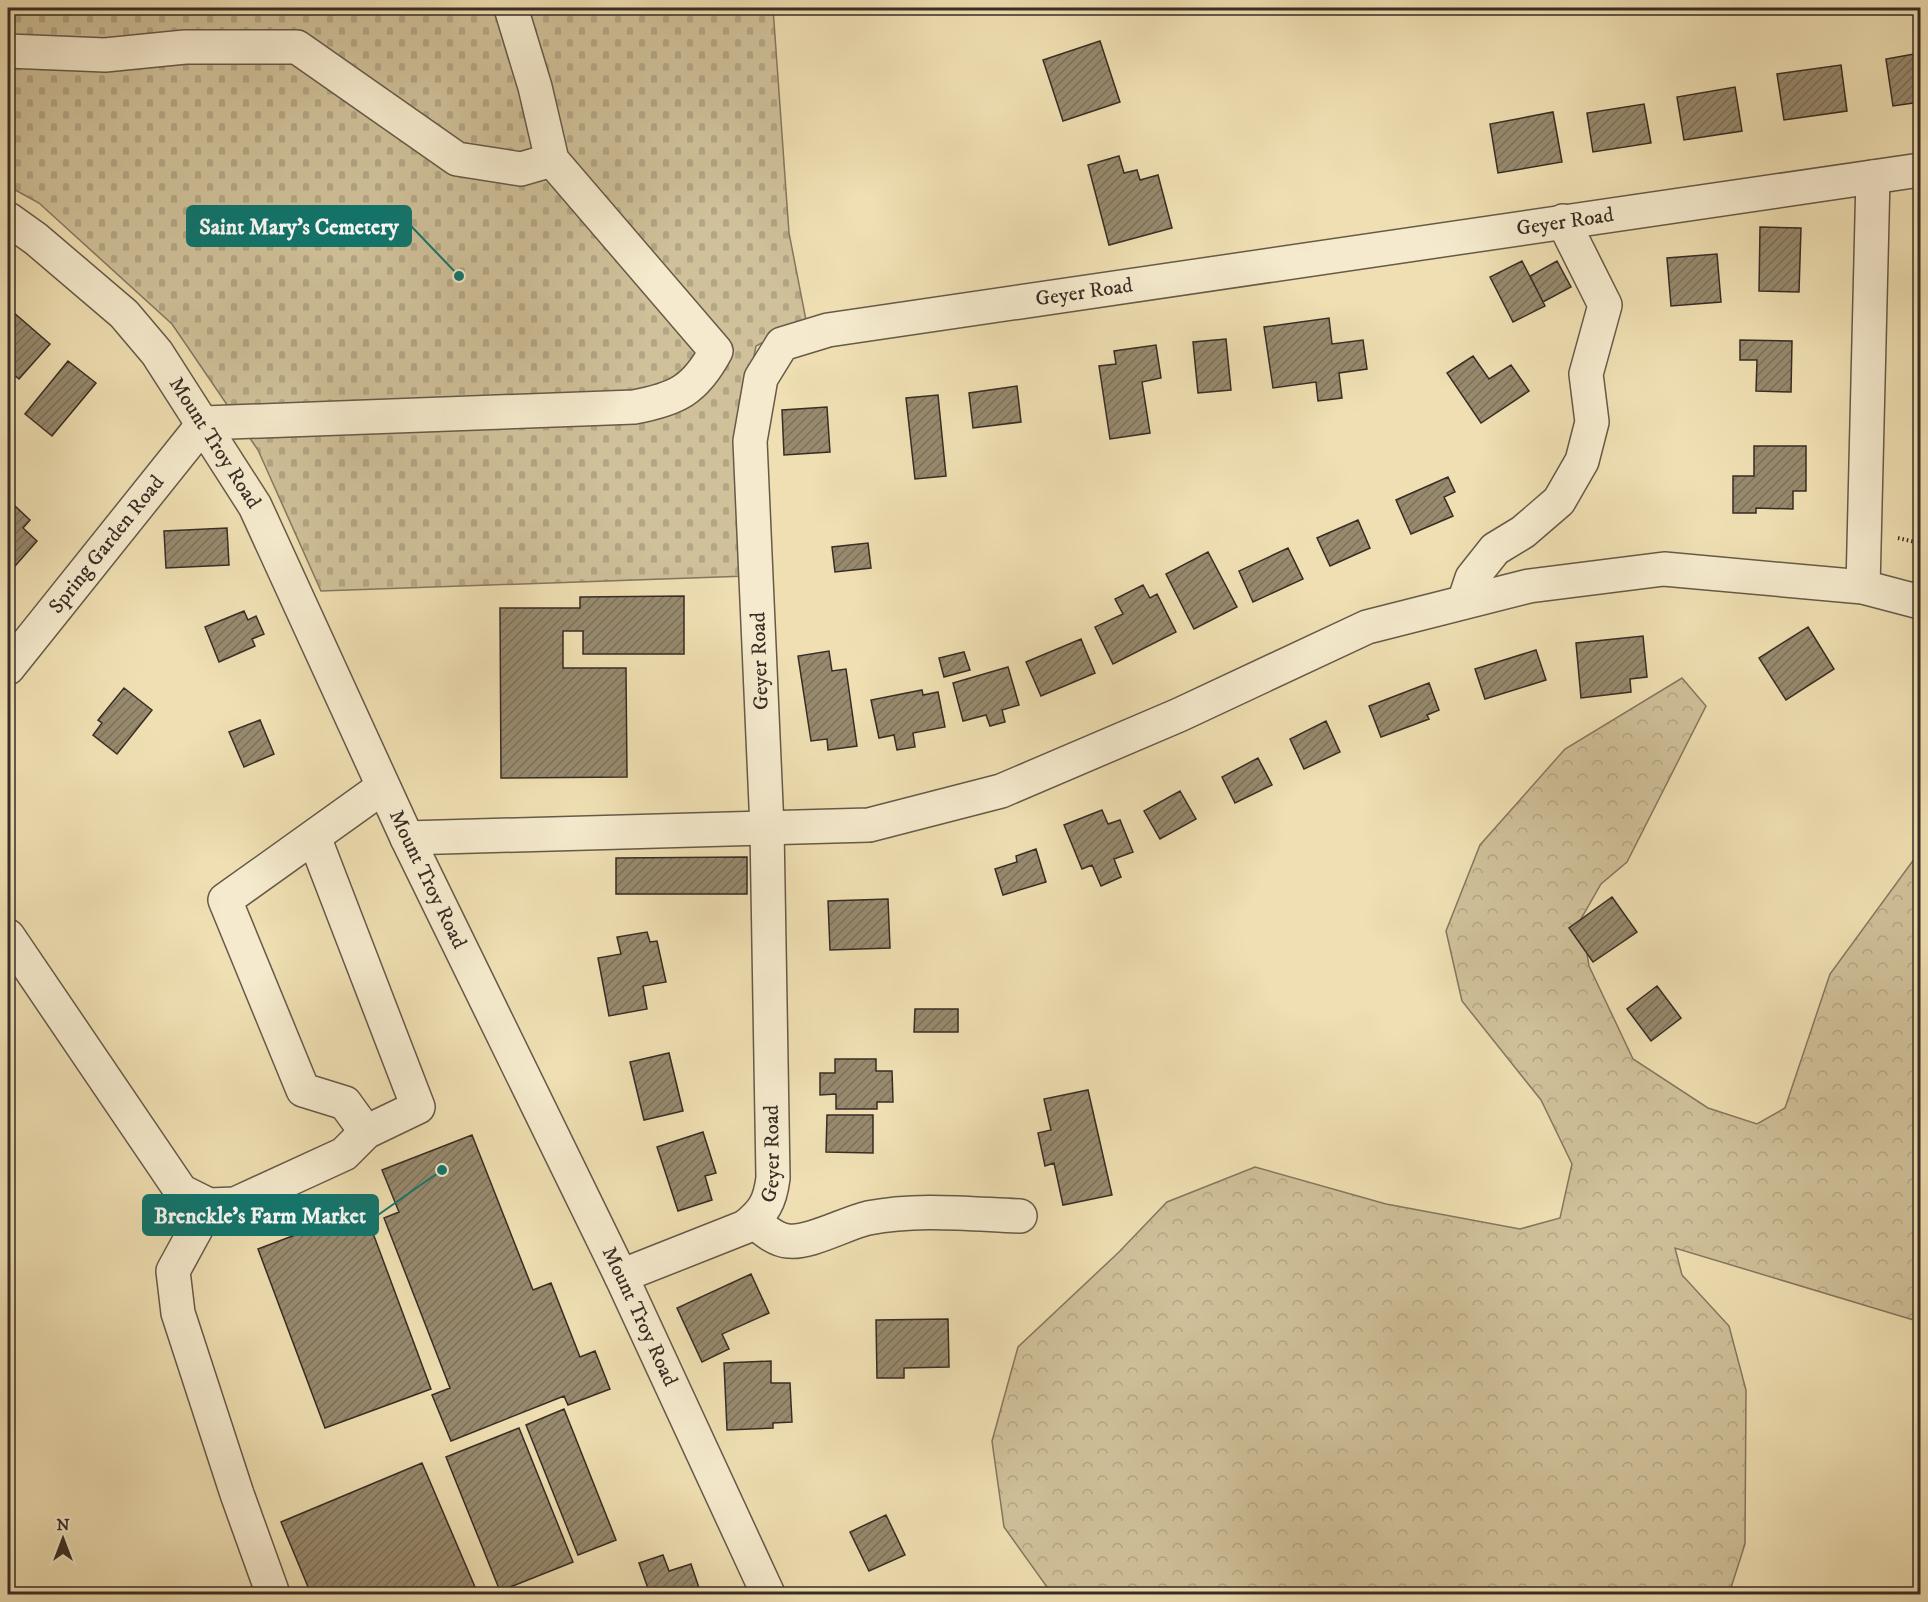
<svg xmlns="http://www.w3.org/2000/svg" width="1928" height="1602" font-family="'IM FELL DW Pica',serif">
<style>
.forest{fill:url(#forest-crowns);stroke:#847760;stroke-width:1.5}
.cemetery{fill:url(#cemetery-stones);stroke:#847760;stroke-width:1.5}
.building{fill:url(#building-hatch);stroke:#382d25;stroke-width:1.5}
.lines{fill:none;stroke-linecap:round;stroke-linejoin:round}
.minor-casing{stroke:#665a48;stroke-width:36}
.path{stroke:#382d25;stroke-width:4;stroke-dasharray:1.5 3;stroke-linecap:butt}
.minor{stroke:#f5eacd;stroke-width:33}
.labels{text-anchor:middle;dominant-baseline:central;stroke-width:4.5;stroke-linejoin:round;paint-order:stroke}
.street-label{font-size:21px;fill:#382d25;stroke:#f5eacd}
.leader{fill:none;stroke:#0f766e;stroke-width:2}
.callout-dot{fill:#0f766e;stroke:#f5eacd;stroke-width:2}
.callout{fill:#0f766e;stroke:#0f766e;stroke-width:2}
.callout-label{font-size:22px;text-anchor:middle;font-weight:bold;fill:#fff}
</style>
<defs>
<pattern id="forest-crowns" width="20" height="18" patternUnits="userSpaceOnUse" patternTransform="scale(1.5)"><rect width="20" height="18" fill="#d0c19a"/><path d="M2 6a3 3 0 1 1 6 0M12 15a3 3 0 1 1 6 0" fill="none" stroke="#b3a685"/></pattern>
<pattern id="cemetery-stones" width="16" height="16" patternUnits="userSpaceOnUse" patternTransform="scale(1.5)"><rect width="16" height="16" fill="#d0c19a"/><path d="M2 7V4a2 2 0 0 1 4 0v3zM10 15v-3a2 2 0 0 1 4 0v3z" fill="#b3a685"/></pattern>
<pattern id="building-hatch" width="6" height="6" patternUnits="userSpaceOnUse" patternTransform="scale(1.5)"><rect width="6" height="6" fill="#978a6e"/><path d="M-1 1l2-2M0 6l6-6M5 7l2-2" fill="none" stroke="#7c715a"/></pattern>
</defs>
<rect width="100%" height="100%" fill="#efdfb2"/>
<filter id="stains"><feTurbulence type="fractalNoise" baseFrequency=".00333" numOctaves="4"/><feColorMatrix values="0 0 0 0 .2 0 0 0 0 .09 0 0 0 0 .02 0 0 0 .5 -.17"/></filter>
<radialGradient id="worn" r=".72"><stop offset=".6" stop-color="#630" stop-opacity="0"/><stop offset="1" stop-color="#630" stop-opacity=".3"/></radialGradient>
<!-- forest -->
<path class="forest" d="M1682 678 1706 706 1627 862 1601 884 1581 919 1589 966 1633 1059 1708 1108 1757 1124 1785 1108 1830 974 1920 851V1322L1675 1248 1682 1275 1729 1326 1746 1390 1745 1544 1729 1594H1052L1004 1527 992 1441 1018 1347 1119 1252 1167 1202 1255 1167 1386 1204 1520 1229 1560 1218 1572 1164 1541 1100 1462 1001 1446 931 1480 845 1565 749Z"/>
<!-- cemetery -->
<path class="cemetery" d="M8 8H773L789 233 806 320 756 346 743 411 747 576 321 591 258 450 172 324 39 203 8 186Z"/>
<!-- building -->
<path class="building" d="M1100 41 1120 102 1063 121 1043 60Z
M1920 53V102L1893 106 1886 59Z
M1841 65 1847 111 1784 120 1777 74Z
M1735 87 1742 131 1684 140 1677 97Z
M1644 104 1651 143 1593 152 1587 113Z
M1553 112 1562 162 1498 173 1490 124Z
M1119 156 1124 173 1137 170 1140 180 1158 175 1172 228 1109 245 1088 165Z
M1760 227 1801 228 1799 292 1759 291Z
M1717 254 1721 302 1671 306 1667 258Z
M1522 261 1545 306 1513 322 1490 277Z
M1557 261 1571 287 1543 302 1530 276Z
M13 312 50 344 19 379 8 370V318Z
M1329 318 1332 344 1363 340 1367 369 1339 373 1342 398 1318 401 1316 382 1273 388 1264 327Z
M1226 339 1231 390 1198 393 1193 342Z
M1740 340 1792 341 1791 392 1756 391 1757 360H1740Z
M1156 345 1161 378 1142 382 1150 433 1110 439 1099 366 1116 364 1114 351Z
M1473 356 1489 379 1511 365 1529 391 1481 423 1447 373Z
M68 361 96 383 52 436 25 414Z
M1017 386 1021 422 973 428 969 393Z
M938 395 946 476 915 479 906 398Z
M827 407 830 452 784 455 782 410Z
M1754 446H1806V491H1793V509L1756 508V513H1733V476H1754Z
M1448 477 1455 492 1444 497 1453 516 1411 534 1396 500Z
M15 506 30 520 23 528 37 541 8 574V514Z
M1358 520 1370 548 1330 566 1317 538Z
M227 528 229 565 166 568 164 531Z
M868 543 871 568 835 572 832 547Z
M1288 548 1303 579 1253 602 1239 571Z
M1208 552 1237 607 1194 629 1166 574Z
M1143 585 1150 598 1157 594 1176 632 1113 664 1095 627 1123 614 1115 599Z
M684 596V654H583V631H563V668H626L627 777 501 778 500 608H580V597Z
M244 611 248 620 256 616 264 634 252 639 255 646 219 662 205 627Z
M1808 627 1834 669 1786 700 1759 658Z
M1643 636 1647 677 1630 679 1631 692 1581 698 1576 643Z
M1081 639 1095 673 1041 696 1026 662Z
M1536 650 1546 680 1485 699 1475 669Z
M829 651 832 671 846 669 857 746 828 750 827 739 811 741 798 656Z
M964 652 970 670 944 677 939 658Z
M1008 667 1019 705 1002 710 1005 722 990 726 986 715 963 721 953 683Z
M1429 683 1439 710 1427 715 1429 719 1381 737 1369 706Z
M124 688 152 710 117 754 93 735 102 723 98 720Z
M922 690 923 695 938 692 945 727 913 733 915 747 897 750 894 735 879 738 871 700Z
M260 720 274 754 244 767 229 732Z
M1326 721 1340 752 1304 769 1290 739Z
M1258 758 1272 785 1235 803 1222 777Z
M1180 791 1196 819 1160 839 1144 811Z
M1102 810 1108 824 1120 820 1133 852 1114 859 1121 877 1101 886 1092 865 1082 869 1064 825Z
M1036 849 1046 882 1003 895 995 869 1017 862 1016 856Z
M747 857V894H616V858Z
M1612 897 1637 932 1593 962 1569 928Z
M888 899 890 948 830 950 828 901Z
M647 932 650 942 657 941 666 982 643 986 647 1009 609 1016 598 958 621 954 617 937Z
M1657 986 1681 1018 1651 1041 1627 1009Z
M915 1009H958V1032H914Z
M669 1053 683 1111 644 1120 630 1062Z
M835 1059H876V1071H892L893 1102H877V1109H836V1094L820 1095V1073H835Z
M1088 1090 1112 1195 1063 1205 1054 1163 1045 1166 1038 1133 1051 1130 1044 1099Z
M827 1115H873V1153L826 1152Z
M703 1132 716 1173 705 1176 712 1200 678 1211 657 1147Z
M472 1135 533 1290 551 1283 580 1357 595 1351 610 1389 568 1405 564 1396 451 1441 432 1395 450 1388 384 1218 399 1212 382 1170Z
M364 1209 431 1389 325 1428 258 1249Z
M751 1274 769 1313 722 1334 729 1349 702 1362 677 1308Z
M948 1319 949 1367 904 1368V1378H877L876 1320Z
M771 1361V1383H790L792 1422 773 1423V1428L727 1430 724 1363Z
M564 1409 616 1540 578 1555 526 1425Z
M519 1428 573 1562 500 1591 446 1457Z
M422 1463 478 1594H311L281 1522Z
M886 1515 905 1555 869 1571 850 1532Z
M663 1555 669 1571 691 1564 701 1594H650L639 1563Z"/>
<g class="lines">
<!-- minor casing -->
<g class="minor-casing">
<g id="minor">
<path d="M8 51 105 55 185 47H297L457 159 521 169 552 160"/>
<path id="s1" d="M8 219 36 239 124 314 157 353 255 506 407 838 621 1276 768 1594"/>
<path d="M204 423 634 407C677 399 695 390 716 351L552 160 535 87 511 8"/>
<path d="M1863 587 1873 177"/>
<path d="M1464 602 1472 578 1495 549 1523 532 1559 501 1582 461 1592 422 1586 374 1605 305 1563 221"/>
<path id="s2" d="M8 668 204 423"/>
<path d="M407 838 869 825 1001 791 1179 715 1367 627 1529 586 1664 569 1863 587 1920 602"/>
<path d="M8 936 181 1191 209 1205 235 1204 344 1154 366 1132 418 1107 314 837"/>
<path d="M366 1132 345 1103 303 1090 225 900 383 787"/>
<path d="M209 1205 173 1271 178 1313 237 1494 273 1594"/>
<path d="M753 1221C763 1229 775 1240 788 1241 809 1244 846 1223 868 1218 918 1208 970 1214 1020 1216"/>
<path id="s3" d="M621 1276 745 1227C764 1212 770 1202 773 1178L767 828 750 441 761 378 782 344 828 330 1920 170"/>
</g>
</g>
<!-- path -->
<path class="path" d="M1898 538 1920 543"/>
<!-- minor -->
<use href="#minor" class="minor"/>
</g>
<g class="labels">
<!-- street labels -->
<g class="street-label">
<text stroke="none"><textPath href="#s3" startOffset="1826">Geyer Road</textPath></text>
<text stroke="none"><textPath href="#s3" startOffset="1340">Geyer Road</textPath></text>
<text stroke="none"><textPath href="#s1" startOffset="308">Mount Troy Road</textPath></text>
<text stroke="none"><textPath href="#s2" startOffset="158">Spring Garden Road</textPath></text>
<text transform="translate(760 661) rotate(-92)">Geyer Road</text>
<text stroke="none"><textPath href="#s1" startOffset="794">Mount Troy Road</textPath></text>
<text stroke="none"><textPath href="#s3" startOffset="216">Geyer Road</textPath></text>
<text stroke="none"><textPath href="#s1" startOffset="1280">Mount Troy Road</textPath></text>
</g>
</g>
<!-- callouts -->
<path class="leader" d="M459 276L411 226M442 1170L378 1215"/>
<g class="callout-dot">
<circle cx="459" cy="276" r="6"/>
<circle cx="442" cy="1170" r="6"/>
</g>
<g class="callout">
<rect x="187" y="206" width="224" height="40" rx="6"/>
<rect x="143" y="1195" width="235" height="40" rx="6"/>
</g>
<g class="callout-label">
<text x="299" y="234">Saint Mary's Cemetery</text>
<text x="260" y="1223">Brenckle's Farm Market</text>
</g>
<!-- margin -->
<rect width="1928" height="1602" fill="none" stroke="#efdfb2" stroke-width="30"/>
<rect x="9" y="9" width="1910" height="1584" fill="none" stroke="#382d25" stroke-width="3"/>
<rect x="15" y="15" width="1898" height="1572" fill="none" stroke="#382d25" stroke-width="1.5"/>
<!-- north arrow -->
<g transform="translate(63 1539)" stroke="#f5eacd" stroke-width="4.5" paint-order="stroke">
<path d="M0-4.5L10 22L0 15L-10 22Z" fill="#382d25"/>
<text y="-9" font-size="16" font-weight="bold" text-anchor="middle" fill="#382d25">N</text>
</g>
<rect width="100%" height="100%" filter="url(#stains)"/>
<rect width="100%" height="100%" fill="url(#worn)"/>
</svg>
